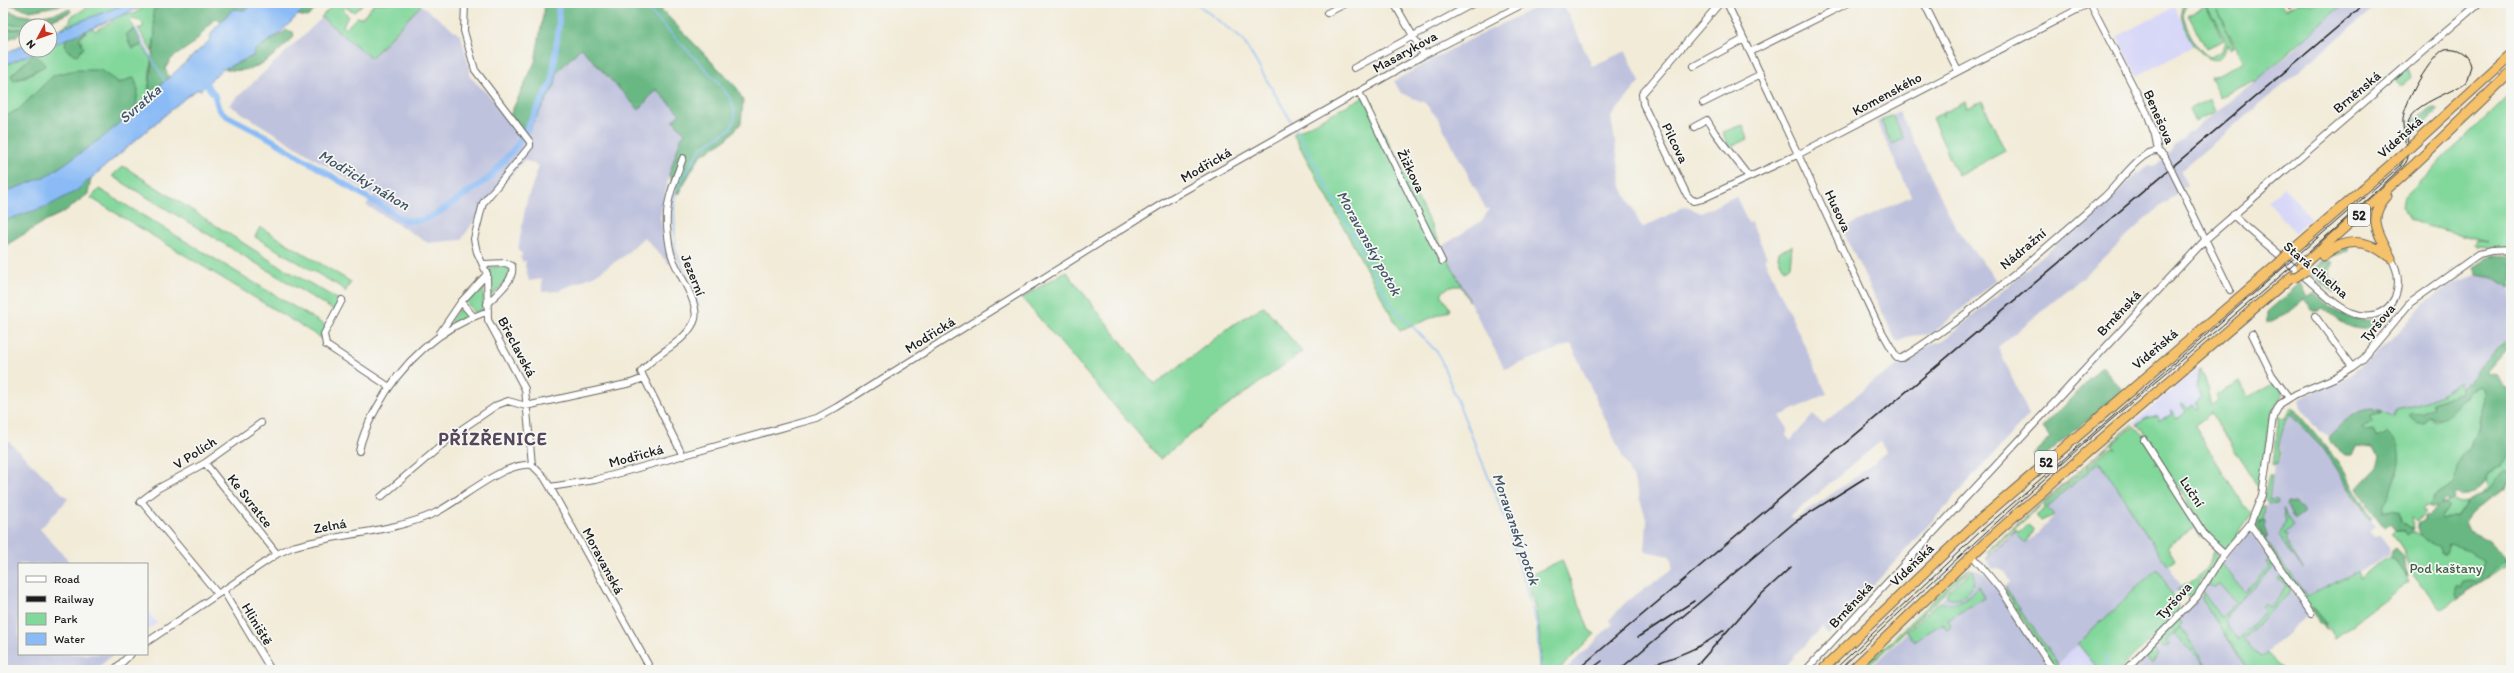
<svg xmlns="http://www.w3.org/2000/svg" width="2514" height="673" font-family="Itim,sans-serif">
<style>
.built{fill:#d7d7f8}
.industrial{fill:#bfc2dd;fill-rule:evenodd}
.green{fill:#82d79b;stroke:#4f7a5c;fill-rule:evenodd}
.forest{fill:#69b883;stroke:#426a50}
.water{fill:#8abbf6;stroke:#536c89}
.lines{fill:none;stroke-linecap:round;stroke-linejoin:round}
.stream{stroke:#8abbf6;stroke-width:1.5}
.canal{stroke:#8abbf6;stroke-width:6}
.minor-casing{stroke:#67645e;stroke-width:8}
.highway-casing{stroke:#67645e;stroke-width:11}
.minor{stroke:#fff;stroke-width:6}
.highway{stroke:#f5c16b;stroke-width:9}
.tram{stroke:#1c1c1c;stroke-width:1}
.rail{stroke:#1c1c1c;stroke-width:1.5}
.minor-bridge-casing{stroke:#67645e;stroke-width:8;stroke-linecap:butt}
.highway-bridge-casing{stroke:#67645e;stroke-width:11;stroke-linecap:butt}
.minor-bridge{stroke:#fff;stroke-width:6}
.highway-bridge{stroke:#f5c16b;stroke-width:9}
.labels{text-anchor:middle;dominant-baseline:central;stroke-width:3.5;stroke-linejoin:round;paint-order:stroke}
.shield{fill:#f6f6f2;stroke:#5d5d5c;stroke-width:1}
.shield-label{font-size:13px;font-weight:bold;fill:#1c1c1c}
.street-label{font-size:14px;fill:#1c1c1c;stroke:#f6f6f2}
.park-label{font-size:14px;fill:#405d48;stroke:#f6f6f2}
.water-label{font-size:15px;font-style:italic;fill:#425468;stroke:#f6f6f2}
.district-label{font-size:18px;font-weight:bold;letter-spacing:1px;fill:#56485a;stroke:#f6f6f2}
</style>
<rect width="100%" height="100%" fill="#f6f6f2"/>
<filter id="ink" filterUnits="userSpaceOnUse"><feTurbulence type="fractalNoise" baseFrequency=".025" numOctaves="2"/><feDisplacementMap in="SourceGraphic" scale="8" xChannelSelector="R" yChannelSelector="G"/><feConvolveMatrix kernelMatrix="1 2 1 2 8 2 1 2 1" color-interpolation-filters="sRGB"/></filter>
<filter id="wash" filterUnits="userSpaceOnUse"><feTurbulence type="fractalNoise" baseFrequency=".012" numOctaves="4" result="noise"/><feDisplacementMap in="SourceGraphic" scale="16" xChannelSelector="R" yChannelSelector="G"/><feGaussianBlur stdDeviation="0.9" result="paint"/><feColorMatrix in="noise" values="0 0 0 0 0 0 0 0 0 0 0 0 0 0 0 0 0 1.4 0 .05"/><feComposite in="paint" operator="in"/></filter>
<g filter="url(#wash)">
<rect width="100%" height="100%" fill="#f2ebd8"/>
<!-- built -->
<path class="built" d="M2174 7 2195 46 2137 76 2117 36Z
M2284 187 2310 218 2295 233 2268 201Z
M2198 368 2205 378 2212 411 2148 435 2134 423Z
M147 610 157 623 147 630Z
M2078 644 2099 670H2056L2054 667Z"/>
<!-- industrial -->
<path class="industrial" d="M1545 3H1563L1592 66 1626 51 1640 82 1611 117 1622 187 1642 228 1686 206 1701 213 1736 196 1748 223 1751 222 1767 257 1764 258 1827 394 1780 416 1788 429 1787 435 1790 441 1813 415 1823 424 1872 382 1930 345 1942 342 2120 191 2136 173 2138 174 2148 166 2157 165 2171 152 2173 146 2295 49 2311 31 2344 3H2380L2180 171 2187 185 2143 221 2076 283 1998 347 2029 415 1828 635 1823 626 1782 670H1565L1612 625 1609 620 1628 600 1673 569 1670 556 1645 551 1647 521 1635 484 1571 344 1505 369 1500 360 1441 247 1483 220 1489 209H1486L1439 120 1425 103 1401 93 1394 81 1459 45ZM1881 441 1886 452 1856 477 1794 520 1789 517Z
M421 5 461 36 470 70V77L527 132 555 85 557 72 580 47 639 110 656 89 680 114 685 133 681 138 669 175 660 218 672 262 669 264 644 237 624 256 595 275 558 291 542 292V279L529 281 525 266 526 260 523 262 520 257 523 255 518 250 526 203 539 166 524 160 504 183 503 179 461 240 428 243 366 205 386 180 373 195 229 105 322 18 371 58Z
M1899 111 1956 228 1996 280 1932 334 1910 336 1897 343 1842 229 1911 196 1877 122Z
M2477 274 2493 277 2511 289V338L2499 344 2474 376 2449 397 2396 409 2394 417 2377 409 2329 436 2319 432 2301 408 2299 398 2347 378 2392 340 2424 303 2450 286Z
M2290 414 2322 448 2346 482 2360 508 2375 525 2369 530 2374 536 2379 535 2389 548 2390 556 2307 597 2261 533 2270 484 2275 465 2281 458 2280 442 2285 420Z
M3 436 68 499 40 529 72 564H19V654H113L96 670H3Z
M2100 460 2182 587 2173 595 2150 574 2058 664 2039 635 2028 623 2005 586 2010 582 2003 570 1991 568 1986 559 2015 532 2026 544 2055 515 2047 507Z
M2249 530 2309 613 2267 652 2285 670H2128L2202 594 2203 599 2249 669 2238 644 2203 592 2221 563Z
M1974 569 1985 574 1998 588 2051 670H1867Z"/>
<!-- green -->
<path class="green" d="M95 3H122L123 5 60 29 70 22 71 17Z
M151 3H167L154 10 155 34 152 52 138 28H143V23L134 18 130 21 135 29 130 31 128 42 132 49 142 45 151 59 148 97 136 107 138 89 113 80 107 75H54L18 110 3 117V66L40 50H50V46L67 38 65 44 69 52 83 43 79 38 92 27 95 31 113 21V18L126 14H134ZM33 55 44 66 27 76 14 81 11 75Z
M335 3H364L354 12 345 7 343 9 348 16 343 26 345 29 357 17 362 18 375 3H418L421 5 371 58 321 17Z
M2187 3 2183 11C2182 23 2199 55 2211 57L2222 51 2225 40 2205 3H2281L2286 10 2299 3H2344L2255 82 2254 80 2220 97 2210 77 2244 62 2217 11 2234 47 2230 49 2227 44C2218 88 2175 28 2182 7Z
M2206 6 2223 40 2206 48 2188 15Z
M71 12 39 26 3 30V24H34Z
M2408 68 2411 77 2404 85H2400L2395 80Z
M2511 92V249L2477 246 2475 244 2477 240 2487 241 2423 225 2409 219 2403 206 2405 196Z
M1365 96 1470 302 1461 286H1450L1441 293 1450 310 1400 331 1293 134Z
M2210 99 2215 112 2195 121 2189 109Z
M1982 101 2005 151 1958 176 1932 118 1941 114 1944 117 1942 113 1965 102 1967 108Z
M1892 115 1904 139 1892 144 1881 121Z
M1743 125 1748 139 1729 147 1722 132Z
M123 166 276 264 339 300 335 311 112 176Z
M99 189 326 326 321 338 91 198Z
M260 227 351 282 345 292 344 289 255 237Z
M1792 246 1790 266 1784 269 1778 257 1779 252Z
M506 265 511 268 507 281 491 296 489 268Z
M1066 271 1155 385 1234 324 1264 306 1302 352 1223 409 1160 459 1022 298Z
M484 280 483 309 474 313 465 300Z
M461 307 464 308 469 316 453 324 450 321Z
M2200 369 2205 378 2211 406 2218 400 2216 395 2240 381 2248 397 2275 383 2283 393 2271 414 2264 467 2260 468 2263 473 2260 490 2211 413 2194 426 2244 506 2253 512 2226 549H2223L2210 538 2157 455 2158 454 2152 444H2149L2158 462 2155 464H2159L2201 534V538L2195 528 2168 545 2176 560 2167 566 2100 461 2047 507 2054 515 2041 521 2036 516 2045 509 2044 505 2110 447 2115 448 2112 444 2134 426 2143 435H2148L2137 425 2146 418 2157 415 2159 420 2171 415V410L2177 419 2186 412 2181 404 2183 403 2188 409 2193 405 2198 410 2200 409 2196 403 2202 398 2196 388Z
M2460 382 2461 392 2433 403 2434 408C2427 413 2419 415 2411 413L2426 420 2430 417 2436 421C2449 416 2458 398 2466 397L2468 391 2479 385 2483 386C2487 400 2477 417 2479 432L2472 439V446C2458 454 2457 469 2454 484L2436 496 2429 506H2424L2422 509 2425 511 2418 521 2412 517 2414 530 2401 521 2399 512 2392 510 2383 512V505C2391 493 2393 479 2400 466L2377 437 2363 431V427L2367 425 2371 416 2380 414 2381 412 2377 409 2394 417 2396 409C2419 404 2442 398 2460 382Z
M2291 408 2295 410C2285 419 2281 432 2279 445 2279 453 2282 456 2277 463L2273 465 2279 416 2285 420Z
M2133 424 1986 554 1990 548Z
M2511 453V480L2504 490 2511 479 2505 471C2495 478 2492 491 2480 496L2488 486 2485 482 2487 473 2501 466Z
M2269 475H2272L2269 500H2277L2278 504H2269L2264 498Z
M2452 499 2460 503 2467 502 2457 516 2443 521 2442 515 2448 510 2441 505Z
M2261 506 2265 507 2263 520 2258 521 2261 534 2307 597 2358 571 2359 579 2376 565 2391 558 2396 561 2409 582 2335 638 2324 619 2314 608H2310L2255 527V521Z
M2283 509 2293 526 2283 535 2288 536 2285 539 2303 569 2278 535 2286 522Z
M2027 525 2033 530 2026 544 2015 532 1986 559 2016 530 2020 532Z
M2395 529C2405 531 2416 531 2424 537L2485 544 2509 565 2440 609 2413 575 2404 551 2392 532Z
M2216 551 2218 556 2210 571 2197 582 2200 587 2194 595 2188 596 2177 591C2190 581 2211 571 2212 553Z
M2270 558 2274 564 2273 567 2228 613 2225 621 2229 629 2239 640 2265 610 2262 607 2265 604 2268 607 2287 587 2278 579 2282 574 2291 588V592L2277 603 2243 640 2261 657 2267 652 2285 670H2248L2202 599 2203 592 2221 618 2236 602 2219 584 2214 587 2208 585 2221 563 2245 592 2269 566 2266 562Z
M1562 560 1589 630 1595 634 1559 670H1539C1543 638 1536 607 1526 577Z
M1971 568 1864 670H1860L1960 575Z
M1973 569C1978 584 1965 603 1948 597L1946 594Z
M2155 570H2158L2177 602 2178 612 2120 670H2099L2078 644Z
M1978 586 1984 598 1947 620 1951 626 1947 629 1943 623 1914 641 1907 631 1939 602C1954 606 1969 600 1978 586Z
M2004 586 2058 664 2055 667 2056 670 2005 591 2007 589Z
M2179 619 2182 624 2164 643 2167 640 2169 645 2163 648 2158 643 2161 637Z
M2179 628H2181L2209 670 2203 669 2206 666 2174 634Z
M2151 647 2158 655 2152 664 2145 658 2133 670H2128Z"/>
<!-- forest -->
<path class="forest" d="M5 3H73L30 11Z
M167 3H256L244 10 233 9 221 22 215 18 194 43 171 59 165 69 169 77 148 97 155 34 153 10Z
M310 3H323L307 17 297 15Z
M545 3H655L737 88 743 101 741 123 728 138 700 156 678 194 669 175 681 138 685 133 673 120 680 114 656 89 639 110 581 48 557 72 555 85 527 133 510 115 535 62Z
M3 9C30 20 44 17 70 9L71 12C49 20 27 27 3 24Z
M26 29V31L9 39 3 37V30Z
M88 29 79 38 84 48 77 55 69 52 65 44 67 38Z
M135 29 142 45 132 49 126 34Z
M287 30 293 32 294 37C273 56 256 76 225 69L253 56 254 51Z
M33 55 42 60 45 66 14 81 11 76Z
M76 70H100L119 83 134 77 138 89 136 107 106 135 47 176 3 193V117L18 110 54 75Z
M2433 107 2439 110 2410 139V122Z
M91 178 88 194 64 212 47 220 3 247V221C35 210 64 200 91 178Z
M2347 245 2349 251 2333 256 2314 277 2309 273 2330 253Z
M2492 256H2511V289L2493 277 2477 274 2474 267Z
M2331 261 2333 264 2329 274 2332 279 2341 283 2337 292H2333L2317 279Z
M2300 283 2307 298 2315 293C2335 310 2350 325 2378 319L2379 326C2354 335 2342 323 2323 308L2314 312 2304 300 2287 314 2267 323V312Z
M2511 338V344L2486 372 2496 374 2500 382 2509 391 2511 453 2501 466 2487 473C2484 483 2476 497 2463 496 2459 495 2459 492 2455 493L2454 499 2449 501 2447 498 2440 505 2444 503 2450 506 2442 515 2443 520 2457 516 2468 501 2486 493 2499 475 2505 471 2511 479C2497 502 2474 501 2465 522L2469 531 2488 540 2507 561 2503 562 2488 578 2457 598 2455 594 2457 585 2461 587 2464 581 2472 580 2476 581 2480 577 2484 562 2469 550 2449 544 2446 553H2442L2438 546C2429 544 2415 533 2418 523L2425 519V514L2428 515 2437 507 2431 508 2429 506 2436 496 2454 484C2457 469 2458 454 2472 446V439L2479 432C2477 417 2487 400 2483 387L2479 385 2468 391 2466 397H2463C2453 407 2446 425 2430 417L2424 424H2418L2408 416 2411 413C2419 415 2427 413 2434 408L2432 403 2461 392 2462 386C2480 371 2490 348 2511 338Z
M2102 366 2123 390 2039 461 2033 454 2050 438 2042 428Z
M2372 409 2382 413 2371 416 2372 422 2363 427V431L2373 430 2377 437 2386 432C2409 449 2397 472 2389 495 2387 501 2382 504 2383 512L2392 510 2399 512 2401 521 2414 530 2407 535 2404 530 2395 529 2390 523 2385 527 2371 510 2358 487 2377 467 2380 457 2373 448 2356 446 2352 455H2346L2329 441 2328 437C2342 425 2351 410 2372 409Z
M2295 410 2338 462 2372 518 2370 520 2322 448 2290 414Z
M2287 502 2295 503 2304 512 2295 519 2286 505Z
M2261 520 2264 521V527L2268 538 2266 540 2257 525Z
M2396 548 2404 556 2407 577 2396 561 2391 558 2392 551Z
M2312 607 2324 619 2328 631 2310 609Z"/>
<!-- water -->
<path class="water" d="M128 3H151L50 46V33Z
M256 3H310L280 33 254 51 253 56 221 70 201 90 198 89 185 98 76 191 48 206 3 221V193L47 176 106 135 209 41 212 32 233 9 244 10Z
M26 44V50H40L3 66V54Z"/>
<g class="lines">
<!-- stream -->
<path class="stream" d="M642 3 718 82 731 100 734 109 735 120 730 129 701 148 678 184 674 200 675 249 699 306
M1196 3 1243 40 1294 126
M135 28 165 82
M1296 129 1390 303 1438 353 1505 518 1537 625 1539 670
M2106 653 2107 670"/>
<!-- canal -->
<path class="canal" d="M201 78 214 94 219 110 227 116 269 138 406 221 423 220 438 213 488 179 518 144 552 82 559 22 558 3"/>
</g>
</g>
<g filter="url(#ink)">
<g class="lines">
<!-- minor casing -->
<g class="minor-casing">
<path id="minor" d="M465 3 464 31 475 70 530 142V146L483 203 474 239 477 252 487 274 488 320 525 389 532 465
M1394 3 1424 55
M1720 3 1642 94 1643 104 1687 195 1693 201 1702 199 1799 154 2090 3
M1727 3 1877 323 1897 358H1902C1974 313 2040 253 2104 197 2117 186 2141 149 2158 151
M1924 3 1958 71
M2090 3 2147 113 2155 135 2158 151 2165 157
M2287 3 2289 5
M1327 13 1347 3
M1750 52 1848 3
M1694 66 1744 39
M1354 68 1474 3
M1359 92 1442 261
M1703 103 1761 74
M1694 127 1707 120 1715 133 1749 177
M2181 189 2230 290
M2233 215C2257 237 2282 257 2307 279 2320 290 2334 305 2350 312 2388 327 2410 290 2391 258
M484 264 506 263 512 266C515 281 496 294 487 304
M342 300 324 334 326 345 388 386
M461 302 473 316
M2315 316 2352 367
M440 333 461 302 487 274
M2252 334 2272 375 2289 398
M2144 440 2206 537 2224 554
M359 451C362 436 368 423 376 409 401 363 438 329 488 311
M683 456 641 372C654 353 683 345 694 322 702 306 678 274 673 259 669 250 668 237 667 226 665 202 675 180 683 158
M205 463 277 554
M532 465 544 477 550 487 651 670
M550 487 595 480 817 418 837 407 1173 197 1424 55 1525 3
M381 497 456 433 497 405 508 401 526 406 631 383 644 378
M141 501 218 594
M140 502 157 489 205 463 261 423
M2250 524 2311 613
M1972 555 2004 594 2053 670
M223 590 271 670
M147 642 277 554 292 547C336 534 395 532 435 513 460 501 504 461 532 465
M114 670 131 654
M1806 670 2205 240 2479 3
M2125 670 2197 597 2219 561 2250 524 2262 495 2273 417 2280 404 2296 394 2334 378 2352 367 2363 359 2410 303 2479 254 2491 251 2511 250"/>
</g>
<!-- highway casing -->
<g class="highway-casing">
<path id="highway" d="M2417 141 2511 55
M2387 196C2366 218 2379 235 2391 258
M2287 255 2396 160
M2323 256C2345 237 2367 239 2388 256
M2301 267 2416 163 2511 72
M1822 670 1975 524 2278 264
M1852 670 1989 539 2089 450 2292 276"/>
</g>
<!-- minor -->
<use href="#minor" class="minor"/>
<!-- highway -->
<use href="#highway" class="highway"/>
<!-- tram -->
<path class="tram" d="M1834 670 1981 531 2400 166C2411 152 2402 134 2403 119 2404 103 2431 55 2445 49 2458 47 2468 53 2471 66L2466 82C2451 94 2410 104 2407 125 2405 137 2413 153 2405 164 2311 254 2209 335 2111 420 2018 501 1928 585 1839 670"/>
<!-- rail -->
<path class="rail" d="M1638 637 1694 601
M1577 670 2366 3
M1590 670 1602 661
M1619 670 1795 522 1868 476
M1637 670C1668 659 1698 651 1724 630
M1693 670 1752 603 1791 567"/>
<!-- minor-bridge casing -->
<g class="minor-bridge-casing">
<path id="minor-bridge" d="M2165 157 2181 189"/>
</g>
<!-- highway-bridge casing -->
<g class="highway-bridge-casing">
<path id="highway-bridge" d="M2396 160 2417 141
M2278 264 2287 255
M2294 278 2305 271"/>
</g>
<!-- minor-bridge -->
<use href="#minor-bridge" class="minor-bridge"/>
<!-- highway-bridge -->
<use href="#highway-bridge" class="highway-bridge"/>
</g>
</g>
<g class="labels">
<!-- shield labels -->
<g class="shield">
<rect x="2348" y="204" width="22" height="22" rx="3"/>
<rect x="2035" y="451" width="22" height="22" rx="3"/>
</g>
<g class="shield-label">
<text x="2359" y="215">52</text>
<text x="2046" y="462">52</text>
</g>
<!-- street labels -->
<g class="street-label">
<text transform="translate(1405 52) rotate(-29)">Masarykova</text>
<text transform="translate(2357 92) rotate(-40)">Brněnská</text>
<text transform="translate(1887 94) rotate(-28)">Komenského</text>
<text transform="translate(2159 117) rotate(66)">Benešova</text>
<text transform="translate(2400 137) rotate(-42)">Vídeňská</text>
<text transform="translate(1675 143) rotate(64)">Pilcova</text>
<text transform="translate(1206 165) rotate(-30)">Modřická</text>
<text transform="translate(1411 171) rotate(64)">Žižkova</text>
<text transform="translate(1838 211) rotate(65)">Husova</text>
<text transform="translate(2023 249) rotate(-40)">Nádražní</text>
<text transform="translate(2316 270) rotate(40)">Stará cihelna</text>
<text transform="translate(693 275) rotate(68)">Jezerní</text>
<text transform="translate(2119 313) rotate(-47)">Brněnská</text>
<text transform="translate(2378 323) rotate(-50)">Tyršova</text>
<text transform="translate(930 335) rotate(-32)">Modřická</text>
<text transform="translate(517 347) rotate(62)">Břeclavská</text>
<text transform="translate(2155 349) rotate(-40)">Vídeňská</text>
<text transform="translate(195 453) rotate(-33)">V Polích</text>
<text transform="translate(636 456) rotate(-15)">Modřická</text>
<text transform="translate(2192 492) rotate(57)">Luční</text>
<text transform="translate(250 501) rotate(52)">Ke Svratce</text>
<text transform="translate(330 526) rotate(-11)">Zelná</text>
<text transform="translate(603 561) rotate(62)">Moravanská</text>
<text transform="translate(1912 565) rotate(-44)">Vídeňská</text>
<text transform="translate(2174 601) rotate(-48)">Tyršova</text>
<text transform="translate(1851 605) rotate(-47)">Brněnská</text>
<text transform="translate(257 624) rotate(59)">Hliniště</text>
</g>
<!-- park labels -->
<g class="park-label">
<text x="2446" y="568">Pod kaštany</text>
</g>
<!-- water labels -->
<g class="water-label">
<text transform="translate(140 104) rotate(-41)">Svratka</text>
<text transform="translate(364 180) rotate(31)">Modřický náhon</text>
<text transform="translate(1369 243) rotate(61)">Moravanský potok</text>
<text transform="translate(1516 529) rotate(71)">Moravanský potok</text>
</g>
<!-- district labels -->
<g class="district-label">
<text x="493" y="439">PŘÍZŘENICE</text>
</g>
</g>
<!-- margin -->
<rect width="2514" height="673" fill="none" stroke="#f6f6f2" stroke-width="16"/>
<!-- legend -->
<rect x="18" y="563" width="130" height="92" fill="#f6f6f2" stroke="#9f9f9c"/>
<rect x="26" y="576" width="20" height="6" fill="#ffffff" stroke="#9f9f9c"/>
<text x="54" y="583" font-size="12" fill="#1c1c1c">Road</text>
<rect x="26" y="596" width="20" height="6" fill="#1c1c1c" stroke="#9f9f9c"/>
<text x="54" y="603" font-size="12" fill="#1c1c1c">Railway</text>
<rect x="26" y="613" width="20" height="12" fill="#82d79b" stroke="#9f9f9c"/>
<text x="54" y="623" font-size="12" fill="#1c1c1c">Park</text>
<rect x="26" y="633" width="20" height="12" fill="#8abbf6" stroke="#9f9f9c"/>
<text x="54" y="643" font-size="12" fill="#1c1c1c">Water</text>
<!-- north arrow -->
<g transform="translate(38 38) rotate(229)"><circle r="19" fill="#f6f6f2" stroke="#9f9f9c"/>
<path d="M0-3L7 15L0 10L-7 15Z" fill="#c8321e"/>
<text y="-6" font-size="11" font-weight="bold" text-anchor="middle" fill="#1c1c1c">N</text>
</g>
</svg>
